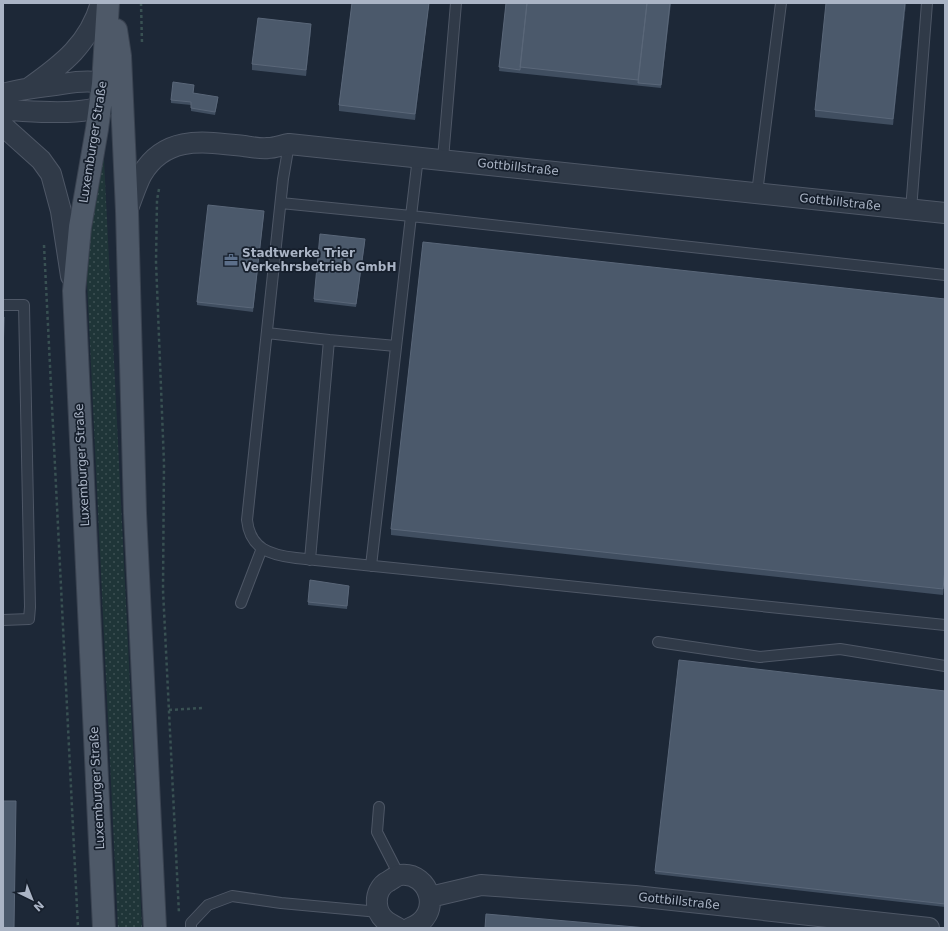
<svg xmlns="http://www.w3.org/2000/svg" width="948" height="931" font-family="'DejaVu Sans',sans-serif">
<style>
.grass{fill:url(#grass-dots)}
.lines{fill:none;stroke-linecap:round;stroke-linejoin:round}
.lane-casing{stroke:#4e5766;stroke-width:12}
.street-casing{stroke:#4e5766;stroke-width:22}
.primary-casing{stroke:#3a4351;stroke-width:24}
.path{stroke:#395153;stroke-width:2.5;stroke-dasharray:3 3;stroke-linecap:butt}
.lane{stroke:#303a48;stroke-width:10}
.street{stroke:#303a48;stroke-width:20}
.primary{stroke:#4e5968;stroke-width:22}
.wall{fill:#404e60}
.shaded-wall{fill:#2d3a4b}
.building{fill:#4b596b;stroke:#5a6779}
.labels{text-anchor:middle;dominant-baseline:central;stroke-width:3.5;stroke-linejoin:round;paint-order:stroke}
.street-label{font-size:12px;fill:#aab4c5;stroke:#161f2c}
.poi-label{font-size:12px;font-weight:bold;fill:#aab4c5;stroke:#161f2c;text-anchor:start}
</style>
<defs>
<pattern id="grass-dots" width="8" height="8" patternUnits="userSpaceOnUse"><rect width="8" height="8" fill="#1f3538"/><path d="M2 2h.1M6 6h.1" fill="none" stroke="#3d5053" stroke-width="1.8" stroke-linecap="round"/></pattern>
</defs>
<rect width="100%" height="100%" fill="#1d2837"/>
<!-- grass -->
<path class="grass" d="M102 156 104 159 142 928H118L86 260Z"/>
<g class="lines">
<!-- lane casing -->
<g class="lane-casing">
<path id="lane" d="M289 144 283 179 247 520C250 549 270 555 296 558L945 625
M418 157 411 216 945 275
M443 159 456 3
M757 193 781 3
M281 203 411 216 371 566
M911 210 927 3
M3 305H24L30 607 29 619 3 620
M267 333 329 340 310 560
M329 340 396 346
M241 603 262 548
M658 642 760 657 840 649 945 666
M379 807 377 832 399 875
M191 928V923L208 905 232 896 281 903 379 912"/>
</g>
<!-- street casing -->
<g class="street-casing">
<path id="street" d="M29 88C63 64 89 44 101 3
M3 94C20 89 38 87 55 85 69 83 82 80 96 82 106 84 115 89 122 97 91 119 39 111 3 110
M3 126 41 160 51 174 61 211 71 276
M127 211C132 199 136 185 142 174 166 134 205 142 244 146 251 147 261 149 268 148 275 148 282 145 289 144L945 213
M430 897 481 885 635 896 929 928
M398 928C388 923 378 918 377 904 376 895 380 885 389 881 392 879 396 876 400 875 430 871 444 916 410 928"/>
</g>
<!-- primary casing -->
<g class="primary-casing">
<path id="primary" d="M116 30 120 56 127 211 135 513 155 928
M104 928 74 291 80 227 97 129 103 84 108 3"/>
</g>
<!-- path -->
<path class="path" d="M141 3 142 43
M159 189 157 200 156 262 164 463 163 590 179 914
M44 245 78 928
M169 710 202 708"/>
<!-- lane -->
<use href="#lane" class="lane"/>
<!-- street -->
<use href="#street" class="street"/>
<!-- primary -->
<use href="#primary" class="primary"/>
</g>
<!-- wall -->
<path class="wall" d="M352 3H429L415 120 339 111V105Z
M506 3H671L661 88 499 71Z
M906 3 893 125 815 117V110Z
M311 30 306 76 252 70V64Z
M194 88 193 93 218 100 215 115 191 111V105L171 103V100Z
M264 214 253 312 197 305V302Z
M365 242 356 307 314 302V299Z
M945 299V576L943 595 391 535V529Z
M349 586 347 609 308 605V602Z
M945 691V907L655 874V871Z"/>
<!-- shaded-wall -->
<path class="shaded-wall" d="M429 3 415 120V114Z
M905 3H906L893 125V119Z
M311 24V30L306 76V70Z
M365 239V242L356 307V304Z
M945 569V576L943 595V589Z"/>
<!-- building -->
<path class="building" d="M352 3H429L415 114 339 105Z
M506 3H527L520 70 499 67Z
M527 3H647L638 80 520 67Z
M647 3H670L661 85 638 83Z
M826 3H905L893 119 815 110Z
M258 18 311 24 306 70 252 64Z
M173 82 194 85 193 93 218 97 215 112 191 108V102L171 100Z
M208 205 264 211 253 308 197 302Z
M320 234 365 239 356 304 314 299Z
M423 242 945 299V569L943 589 391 529Z
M3 317H4L3 359Z
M310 580 349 586 347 606 308 602Z
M679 660 945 691V904L655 871Z
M3 801H16L14 928H3Z
M486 914 647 928H485Z"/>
<!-- icons -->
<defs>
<g id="office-bare" transform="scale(1.08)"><path d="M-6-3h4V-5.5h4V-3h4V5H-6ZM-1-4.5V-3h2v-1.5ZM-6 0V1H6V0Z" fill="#5c6f8a" stroke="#161f2c" stroke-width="2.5" paint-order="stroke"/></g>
</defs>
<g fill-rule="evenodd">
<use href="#office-bare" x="231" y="260"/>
</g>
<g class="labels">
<!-- street labels -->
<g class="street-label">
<text transform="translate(93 142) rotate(-81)">Luxemburger Straße</text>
<text transform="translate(518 167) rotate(6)">Gottbillstraße</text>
<text transform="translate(840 202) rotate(6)">Gottbillstraße</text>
<text transform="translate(82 465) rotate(-93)">Luxemburger Straße</text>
<text transform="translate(97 788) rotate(-93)">Luxemburger Straße</text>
<text transform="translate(679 901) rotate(6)">Gottbillstraße</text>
</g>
<!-- poi labels -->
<g class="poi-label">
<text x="242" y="253">Stadtwerke Trier<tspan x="242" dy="14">Verkehrsbetrieb GmbH</tspan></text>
</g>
</g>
<!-- border -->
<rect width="948" height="931" fill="none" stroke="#aab4c5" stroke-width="8"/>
<!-- north arrow -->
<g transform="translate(32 899) rotate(137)" stroke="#161f2c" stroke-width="3" paint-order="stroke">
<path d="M0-3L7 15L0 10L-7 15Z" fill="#aab4c5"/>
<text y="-6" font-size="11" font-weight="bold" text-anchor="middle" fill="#aab4c5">N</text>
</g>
</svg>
